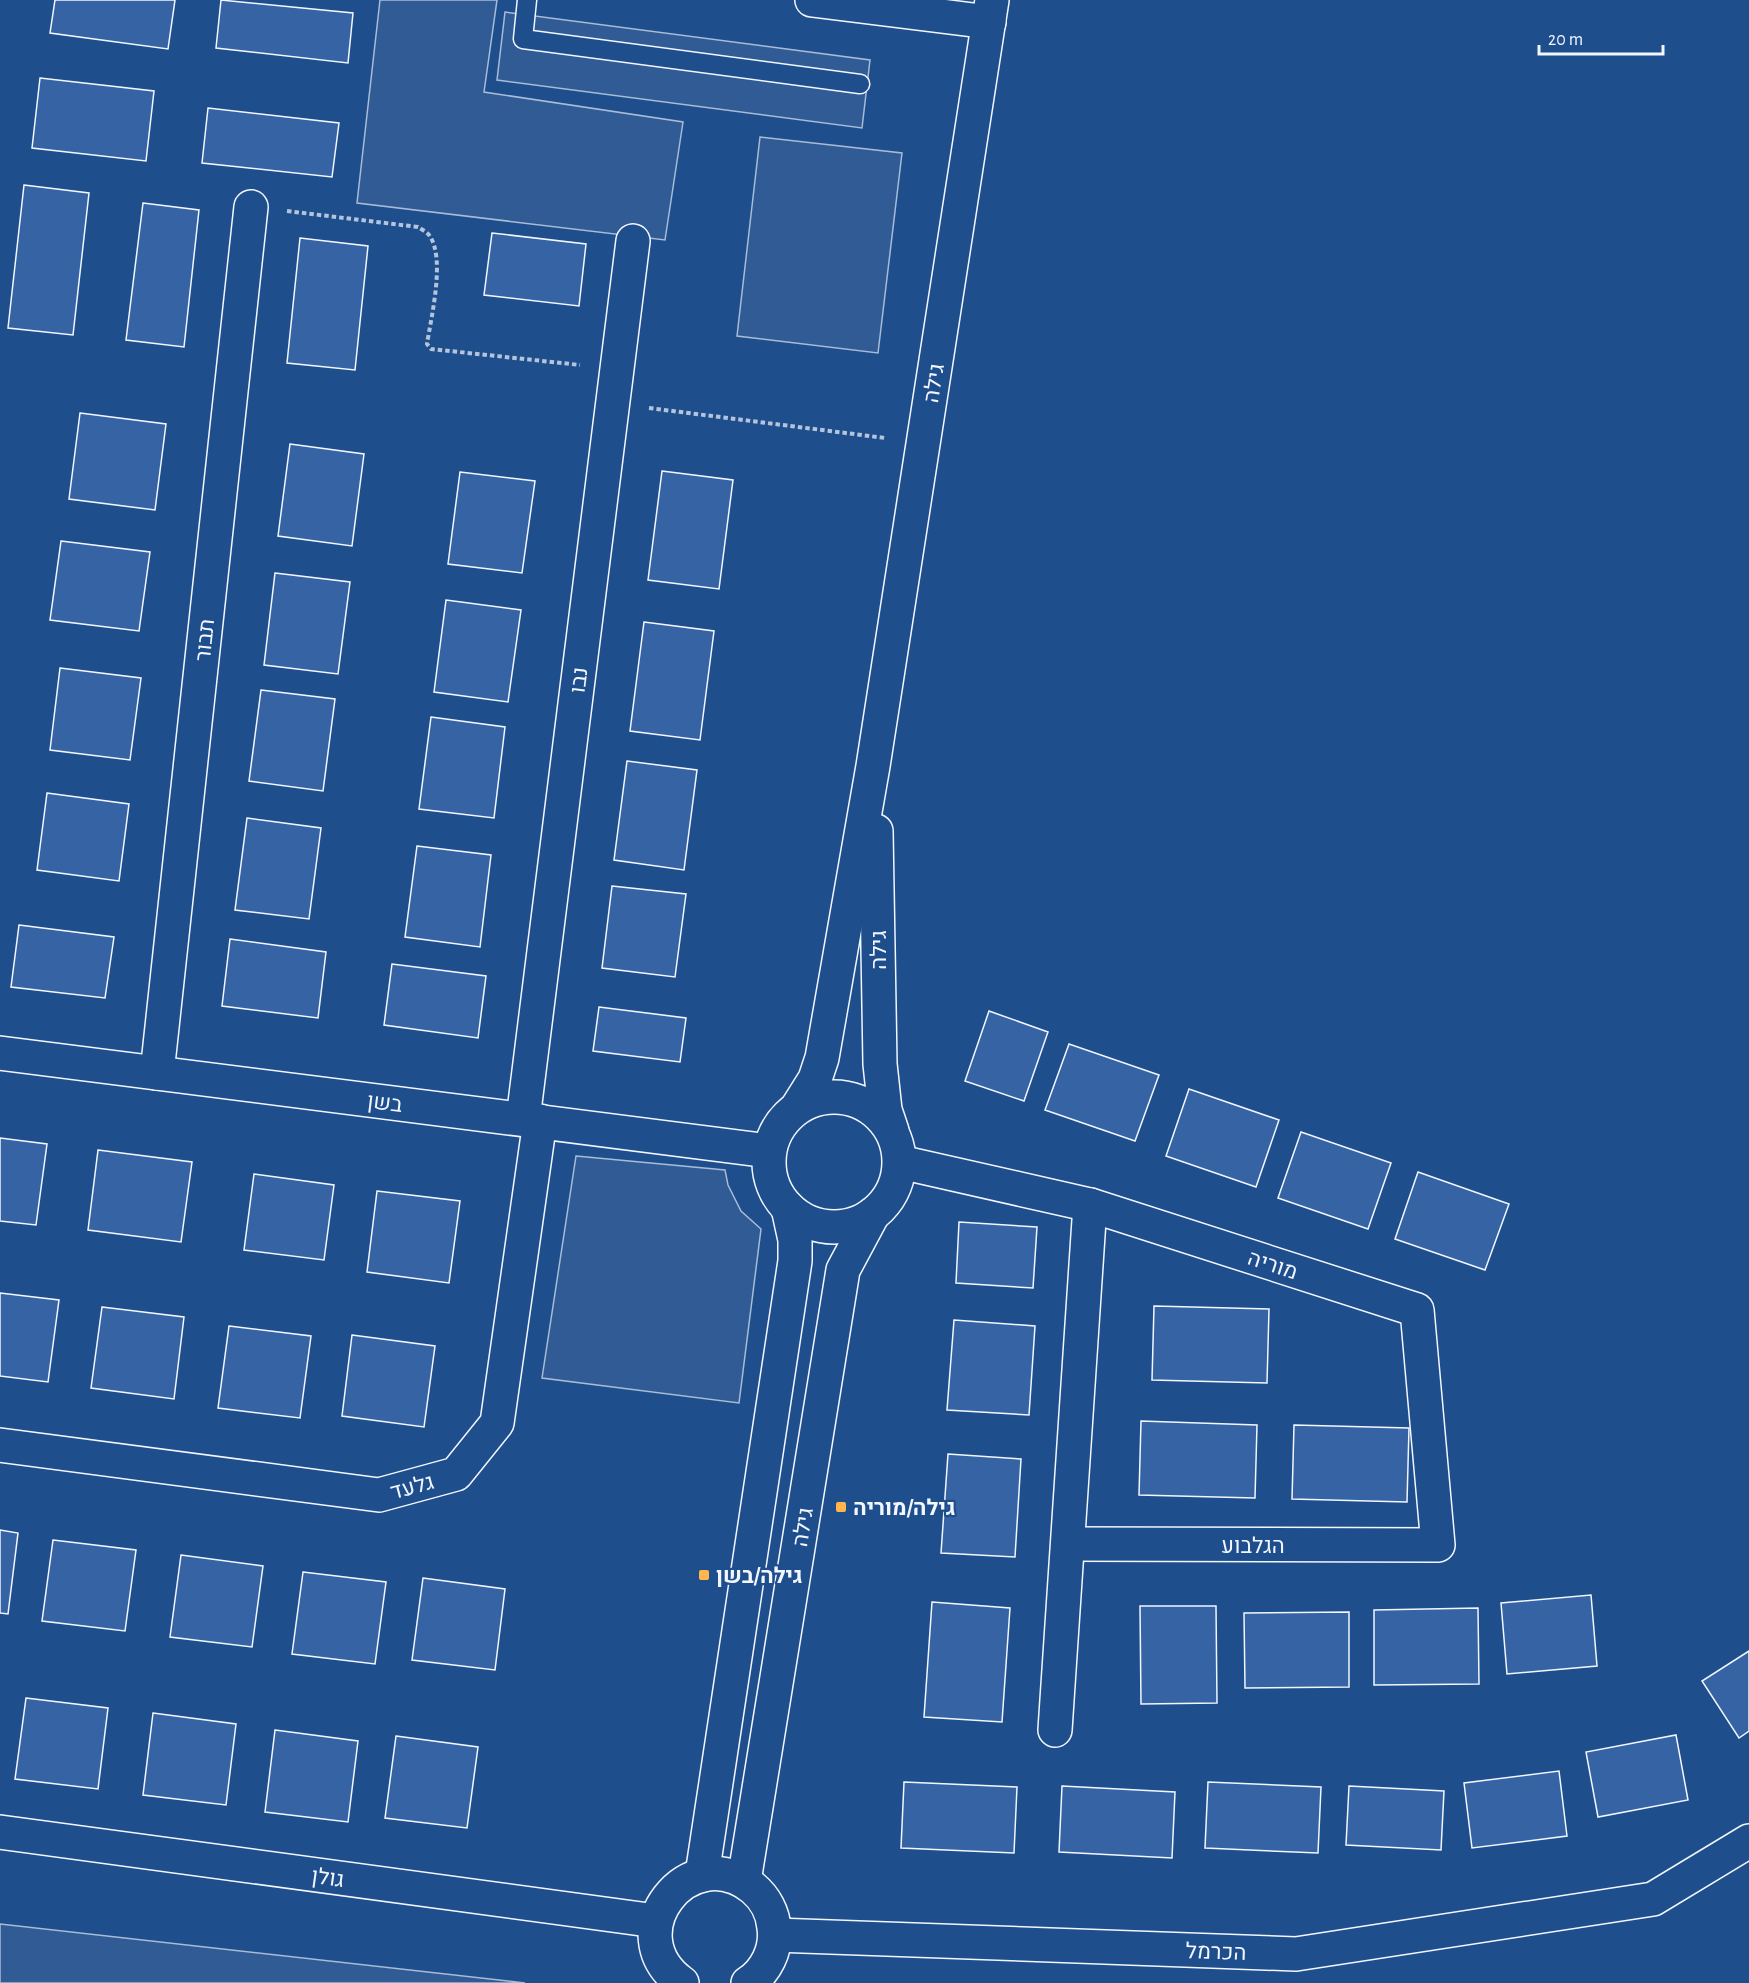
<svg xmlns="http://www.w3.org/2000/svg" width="1749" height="1983" font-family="'Alegreya Sans',Heebo,sans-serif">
  <rect width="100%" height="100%" fill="#1f4e8c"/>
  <g fill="#305b95" stroke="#a8bbd7" stroke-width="1.5">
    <path d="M380 0H497L484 92 683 122 665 240 357 203Z"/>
    <path d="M505 12 870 60 862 128 497 80Z"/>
    <path d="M760 137 902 153 878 353 737 336Z"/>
    <path d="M576 1156 725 1170 728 1185 741 1211 761 1229 739 1403 542 1378Z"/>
    <path d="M0 1924 525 1983H0Z"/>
  </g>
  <g fill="#3563a3" stroke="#f2f6ff" stroke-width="1.5">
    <path d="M55 0H175L168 49 50 33Z"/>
    <path d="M221 0 353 13 348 63 216 48Z"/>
    <path d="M40 78 154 91 146 161 32 148Z"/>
    <path d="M208 108 339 123 332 177 202 163Z"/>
    <path d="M24 185 89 193 73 335 8 328Z"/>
    <path d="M143 203 199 210 184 347 126 340Z"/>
    <path d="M492 233 586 244 579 306 484 295Z"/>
    <path d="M300 238 368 246 355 370 287 363Z"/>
    <path d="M80 413 166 424 155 510 69 499Z"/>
    <path d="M290 444 364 454 352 546 278 536Z"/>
    <path d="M662 471 733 480 719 589 648 580Z"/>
    <path d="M460 472 535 481 522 573 448 564Z"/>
    <path d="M61 541 150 552 139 631 50 620Z"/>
    <path d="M275 573 350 582 338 674 264 665Z"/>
    <path d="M446 600 521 610 508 702 434 692Z"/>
    <path d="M644 622 714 631 700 740 630 731Z"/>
    <path d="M60 668 141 678 130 760 50 750Z"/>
    <path d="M261 690 335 699 323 791 249 781Z"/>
    <path d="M431 717 505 727 494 818 419 809Z"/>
    <path d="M627 761 697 770 684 870 614 860Z"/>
    <path d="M47 793 129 804 119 881 37 870Z"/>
    <path d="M247 818 321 828 309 919 235 910Z"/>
    <path d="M417 846 491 855 480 947 405 937Z"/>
    <path d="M612 886 686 894 675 977 602 968Z"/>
    <path d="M19 925 114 937 105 998 11 987Z"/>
    <path d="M230 939 326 952 318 1018 222 1006Z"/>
    <path d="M392 964 486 976 478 1038 384 1025Z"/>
    <path d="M599 1007 686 1018 680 1062 593 1051Z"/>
    <path d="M989 1011 1048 1032 1024 1101 965 1081Z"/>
    <path d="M1069 1044 1159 1075 1135 1141 1045 1110Z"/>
    <path d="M1189 1089 1279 1120 1256 1187 1166 1156Z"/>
    <path d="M1301 1132 1391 1163 1368 1229 1278 1198Z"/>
    <path d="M0 1138 47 1144 36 1225 0 1221Z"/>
    <path d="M98 1150 192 1162 181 1242 88 1230Z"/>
    <path d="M1418 1172 1509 1204 1485 1270 1395 1239Z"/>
    <path d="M254 1174 334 1185 324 1260 244 1250Z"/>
    <path d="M377 1191 460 1201 449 1283 367 1272Z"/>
    <path d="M959 1222 1037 1227 1033 1288 956 1283Z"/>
    <path d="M0 1293 59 1300 48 1382 0 1376Z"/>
    <path d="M1154 1306 1269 1309 1267 1383 1152 1380Z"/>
    <path d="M102 1307 184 1317 174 1399 91 1388Z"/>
    <path d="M954 1320 1035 1326 1029 1415 947 1410Z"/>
    <path d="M229 1326 311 1336 300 1418 218 1408Z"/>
    <path d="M352 1335 435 1346 424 1427 342 1416Z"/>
    <path d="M1141 1421 1257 1425 1255 1498 1139 1495Z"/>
    <path d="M1294 1425 1409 1428 1407 1502 1292 1499Z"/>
    <path d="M948 1454 1021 1459 1015 1557 941 1553Z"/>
    <path d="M0 1530 18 1533 8 1614 0 1613Z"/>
    <path d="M53 1540 136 1550 125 1631 42 1621Z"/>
    <path d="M181 1555 263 1566 252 1647 170 1637Z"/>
    <path d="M303 1572 386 1582 375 1664 292 1654Z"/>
    <path d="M423 1578 505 1589 495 1670 412 1660Z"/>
    <path d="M1591 1595 1597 1666 1507 1674 1501 1603Z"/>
    <path d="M932 1602 1010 1608 1002 1722 924 1717Z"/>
    <path d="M1140 1606H1216L1217 1703 1141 1704Z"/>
    <path d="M1478 1608 1479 1684 1374 1685V1610Z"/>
    <path d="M1349 1612V1687L1245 1688 1244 1613Z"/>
    <path d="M1749 1651V1731L1739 1738 1702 1681Z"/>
    <path d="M26 1698 108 1708 98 1789 15 1779Z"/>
    <path d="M153 1713 236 1724 226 1805 143 1795Z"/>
    <path d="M275 1730 358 1741 348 1822 265 1812Z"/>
    <path d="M1676 1735 1688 1800 1598 1817 1586 1752Z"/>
    <path d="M396 1736 478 1747 467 1828 385 1818Z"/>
    <path d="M1559 1771 1567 1836 1472 1848 1464 1783Z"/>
    <path d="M904 1782 1017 1787 1014 1853 901 1848Z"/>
    <path d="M1208 1782 1321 1787 1318 1853 1205 1848Z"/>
    <path d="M1062 1786 1175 1792 1172 1858 1059 1852Z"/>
    <path d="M1349 1786 1444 1791 1441 1850 1346 1845Z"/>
  </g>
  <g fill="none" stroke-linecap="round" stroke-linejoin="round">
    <g stroke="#f2f6ff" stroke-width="21">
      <path id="service" d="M527 0 523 39 860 84"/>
    </g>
    <g stroke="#f2f6ff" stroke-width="36">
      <g id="minor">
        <path d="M812 0 989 22"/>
        <path d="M0 1053 769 1151"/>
        <path d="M157 1073 251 207"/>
        <path d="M523 1119 633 241"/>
        <path d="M900 1162 1090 1205 1417 1310 1438 1545 1068 1544"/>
        <path d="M0 1445 379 1495 456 1474 497 1423 540 1121"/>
        <path d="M1055 1730 1090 1205"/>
        <path d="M0 1832 656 1921"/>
        <path d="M775 1935 1296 1954 1653 1899 1749 1841"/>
      </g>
    </g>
    <g stroke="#f2f6ff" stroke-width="36">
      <g id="tertiary">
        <path d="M876 831 880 1064 885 1110 892 1131"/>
        <circle cx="834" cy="1162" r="65"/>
        <path d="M798 1106 815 1079 822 1058 873 766 992 0"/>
        <path d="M702 1875 795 1261V1240L788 1208"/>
        <path d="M744 1881 843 1270 873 1214"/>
        <path d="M682 1983C614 1934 689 1837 753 1888 765 1898 773 1913 774 1928 777 1949 766 1972 748 1983"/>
      </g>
    </g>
    <g stroke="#b3c4dc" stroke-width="4" stroke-dasharray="4.5 3" stroke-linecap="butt">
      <path d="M287 211 418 227C421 229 427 232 429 235 446 257 431 318 427 344L431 349 580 365"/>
      <path d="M649 408 885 438"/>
    </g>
    <use href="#service" stroke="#1f4e8c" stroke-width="18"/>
    <use href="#minor" stroke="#1f4e8c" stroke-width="33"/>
    <use href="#tertiary" stroke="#1f4e8c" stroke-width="33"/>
  </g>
  <g fill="#ffb74d" stroke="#1f4e8c" stroke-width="2">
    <rect x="835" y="1501" width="12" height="12" rx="3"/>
    <rect x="698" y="1569" width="12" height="12" rx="3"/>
  </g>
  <g text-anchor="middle" stroke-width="4.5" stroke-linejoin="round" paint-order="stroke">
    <g font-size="22" fill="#f2f6ff" stroke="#1f4e8c">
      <text transform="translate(933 383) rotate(-81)" y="8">גילה</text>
      <text transform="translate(204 640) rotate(-84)" y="8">תבור</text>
      <text transform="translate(578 680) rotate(-83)" y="8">נבו</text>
      <text transform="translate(878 950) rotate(-90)" y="8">גילה</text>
      <text transform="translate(385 1102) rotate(7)" y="8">בשן</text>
      <text transform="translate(1273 1264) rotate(18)" y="8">מוריה</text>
      <text transform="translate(412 1486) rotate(-15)" y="8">גלעד</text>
      <text transform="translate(802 1527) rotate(-81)" y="8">גילה</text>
      <text x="1253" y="1553">הגלבוע</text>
      <text transform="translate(328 1877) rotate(8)" y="8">גולן</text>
      <text transform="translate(1216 1951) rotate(2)" y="8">הכרמל</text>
    </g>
    <g font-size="22" font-weight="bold" fill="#f2f6ff" stroke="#1f4e8c" text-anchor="start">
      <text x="853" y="1515">גילה/מוריה</text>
      <text x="716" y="1583">גילה/בשן</text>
    </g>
  </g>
  <path d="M1539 45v9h124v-9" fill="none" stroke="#f2f6ff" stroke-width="3"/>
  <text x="1548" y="45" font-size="18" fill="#f2f6ff" stroke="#1f4e8c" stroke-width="4.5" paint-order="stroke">20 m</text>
</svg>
